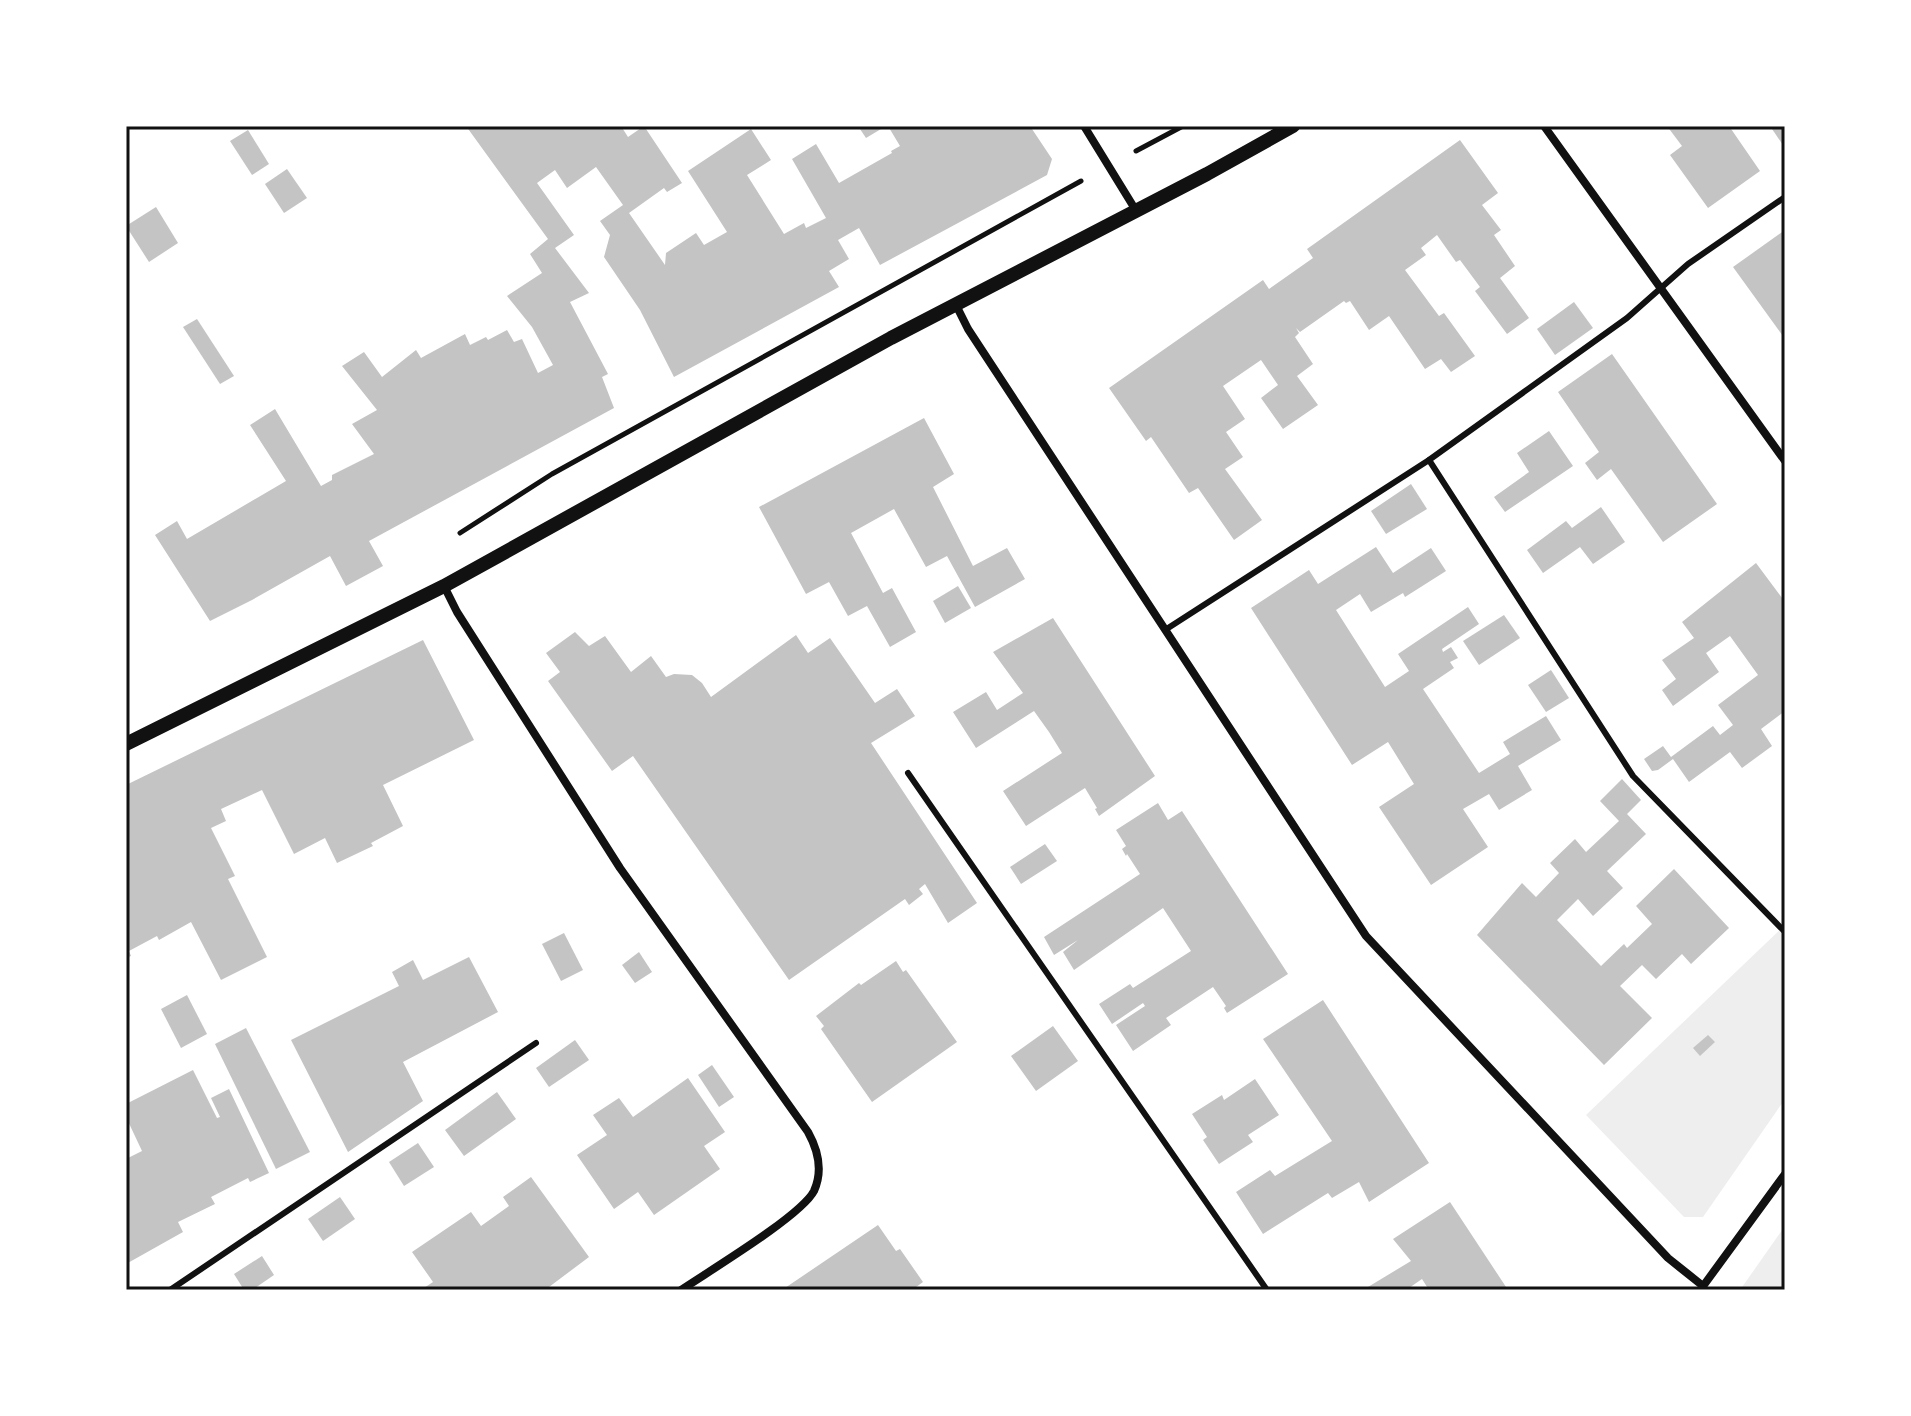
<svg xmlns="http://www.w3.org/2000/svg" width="1911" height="1416" font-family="Manrope,sans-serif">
  <rect width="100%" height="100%" fill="#fff"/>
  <g fill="#eee">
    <path d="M1785 925V1099L1703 1217H1684L1586 1115Z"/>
    <path d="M1785 1226V1290H1740Z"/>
  </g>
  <g fill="#c4c4c4">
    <path d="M466 126H621L628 137 644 126 682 183 667 192 664 188 629 213 665 265 666 253 696 233 704 245 727 232 688 171 751 129 771 160 747 175 784 234 804 223 806 228 826 218 792 159 816 144 839 183 892 153 891 151 900 146 888 126H1030L1052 159 1047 175 880 265 859 228 838 240 849 259 829 271 839 287 674 377 640 310 604 257 610 235 600 221 623 205 596 167 567 188 555 170 537 183 574 235 555 248 589 293 570 302 608 374 602 377 614 408 369 541 383 566 346 586 330 556 252 600 210 621 155 535 177 521 187 539 286 481 250 425 275 409 321 486 332 480V475L374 454 352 424 377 410 342 366 364 352 382 377 416 350 421 358 465 334 470 345 486 337 488 340 507 330 514 342 522 339 538 373 553 365 532 327 507 296 542 273 530 254 548 239Z"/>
    <path d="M858 126H886L866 138Z"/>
    <path d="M1667 126H1729L1760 171 1708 208 1670 155 1682 146Z"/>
    <path d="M1770 126H1785V148Z"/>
    <path d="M248 130 269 164 252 175 230 141Z"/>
    <path d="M1460 140 1498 193 1482 205 1501 230 1494 235 1515 266 1500 278 1529 318 1507 334 1475 291 1480 287 1460 260 1456 262 1437 235 1421 248 1426 255 1405 270 1439 316 1444 313 1475 356 1451 372 1441 359 1425 369 1389 316 1369 330 1350 301 1346 303 1344 301 1300 332 1296 328 1299 333 1295 337 1313 364 1297 376 1318 405 1283 429 1261 398 1278 385 1261 360 1223 386 1245 419 1226 432 1243 457 1225 469 1262 520 1234 540 1198 488 1189 493 1151 437 1146 441 1109 388 1263 280 1269 289 1313 258 1307 249Z"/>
    <path d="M287 169 307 198 284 213 265 184Z"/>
    <path d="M156 207 178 243 149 262 126 226Z"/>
    <path d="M1785 230V339L1733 267Z"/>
    <path d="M1574 302 1593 328 1555 355 1537 329Z"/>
    <path d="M197 319 234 376 220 384 183 327Z"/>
    <path d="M1612 354 1717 504 1663 542 1611 469 1597 480 1585 463 1599 452 1558 392Z"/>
    <path d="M924 418 954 474 933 487 973 566 1007 548 1025 579 975 607 947 556 926 567 894 509 851 533 883 593 892 588 916 632 890 647 867 606 848 616 829 582 806 594 759 507Z"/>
    <path d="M1549 431 1573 466 1505 512 1494 497 1529 472 1517 453Z"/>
    <path d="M1411 484 1427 509 1386 534 1371 511Z"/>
    <path d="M1601 507 1625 542 1593 564 1580 547 1543 573 1527 550 1566 521 1572 528Z"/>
    <path d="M1376 547 1393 573 1431 548 1446 571 1405 597 1403 593 1371 612 1360 594 1336 610 1385 687 1409 671 1398 654 1468 607 1479 624 1442 649 1443 652 1451 647 1458 658 1450 662 1454 668 1423 689 1479 773 1510 754 1503 742 1546 716 1561 740 1518 766 1532 790 1499 810 1489 794 1463 809 1488 847 1431 885 1379 807 1414 784 1388 742 1352 765 1251 608 1309 570 1318 584Z"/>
    <path d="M1756 563 1785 602V711L1761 729 1772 746 1742 768 1730 752 1689 782 1673 759 1658 770 1652 771 1644 759 1663 746 1671 757 1713 726 1720 735 1733 725 1718 705 1758 675 1730 636 1706 653 1719 672 1673 706 1662 690 1676 679 1662 660 1694 638 1682 622Z"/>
    <path d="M958 586 971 608 945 623 933 601Z"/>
    <path d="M1504 615 1520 638 1479 665 1463 641Z"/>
    <path d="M1053 618 1155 776 1099 816 1095 809 1097 808 1085 788 1026 826 1003 791 1062 753 1049 732 1034 711 976 748 953 712 986 692 997 710 1023 693 993 652Z"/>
    <path d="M575 632 589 646 605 636 631 672 651 656 666 677 674 674 692 675 702 683 711 697 796 635 808 653 830 638 875 703 897 689 915 716 871 743 977 903 948 923 925 884 919 889 923 894 909 905 905 899 789 980 633 756 612 771 548 681 560 672 546 653Z"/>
    <path d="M423 640 474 740 383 785 403 826 371 843 373 846 337 863 325 838 294 854 262 790 221 809 226 821 211 828 235 876 228 879 267 957 221 980 191 922 159 940 157 936 129 951 131 956 126 958V785Z"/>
    <path d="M1551 670 1569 698 1546 712 1528 685Z"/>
    <path d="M1622 779 1641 800 1627 814 1646 834 1607 871 1623 888 1593 916 1578 899 1557 920 1601 966 1624 944 1627 948 1652 924 1636 906 1674 869 1729 928 1691 964 1682 954 1656 979 1642 965 1620 986 1652 1018 1604 1065 1477 935 1522 883 1536 897 1559 873 1550 863 1575 839 1586 852 1619 821 1600 801Z"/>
    <path d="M1158 803 1168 820 1182 811 1288 974 1227 1013 1224 1008 1226 1006 1213 987 1166 1018 1171 1025 1133 1051 1116 1025 1145 1006 1143 1003 1112 1024 1099 1004 1130 984 1133 988 1191 951 1163 908 1074 970 1063 952 1078 940 1054 955 1044 937 1140 874 1127 854 1126 856 1122 849 1126 846 1116 830Z"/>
    <path d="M1045 844 1057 861 1021 884 1010 867Z"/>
    <path d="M564 933 583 970 561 981 542 944Z"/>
    <path d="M639 952 652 972 635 983 622 965Z"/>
    <path d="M469 957 498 1012 403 1062 423 1101 348 1152 291 1040 399 986 392 972 413 960 423 980Z"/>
    <path d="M896 961 903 972 906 970 957 1042 872 1102 821 1029 824 1026 816 1016 859 983 861 985Z"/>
    <path d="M187 995 207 1034 181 1048 161 1009Z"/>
    <path d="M1323 1000 1429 1163 1369 1202 1359 1182 1332 1198 1328 1193 1263 1234 1236 1192 1270 1170 1275 1176 1332 1141 1263 1039Z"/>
    <path d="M1053 1026 1078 1061 1036 1091 1011 1056Z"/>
    <path d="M246 1028 310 1152 276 1169 215 1044Z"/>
    <path d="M1708 1035 1715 1042 1700 1056 1693 1048Z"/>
    <path d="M575 1040 589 1060 549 1087 536 1068Z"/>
    <path d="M712 1065 734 1097 719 1107 698 1075Z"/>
    <path d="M193 1070 217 1118 220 1117 211 1098 229 1089 269 1173 250 1182 248 1178 211 1197 215 1204 178 1222 183 1232 126 1264V1159L142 1151 126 1117V1104Z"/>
    <path d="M688 1078 725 1132 704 1146 720 1169 654 1215 638 1192 614 1209 577 1155 607 1135 593 1115 619 1098 633 1117Z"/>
    <path d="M1255 1079 1279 1115 1248 1135 1253 1142 1219 1164 1203 1140 1207 1137 1192 1114 1222 1095 1224 1100Z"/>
    <path d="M497 1092 516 1119 464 1156 445 1130Z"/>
    <path d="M418 1143 434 1167 404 1186 389 1162Z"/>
    <path d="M531 1177 589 1257 545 1290H421L433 1282 412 1252 471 1212 481 1226 509 1206 503 1197Z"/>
    <path d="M340 1197 355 1219 323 1241 308 1219Z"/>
    <path d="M1450 1202 1508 1290H1429L1422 1279 1406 1290H1363L1411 1261 1393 1239Z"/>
    <path d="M878 1225 896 1251 900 1249 923 1282 912 1290H782Z"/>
    <path d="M262 1256 274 1275 252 1290H244L234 1274Z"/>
  </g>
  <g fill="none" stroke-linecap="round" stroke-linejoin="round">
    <g stroke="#111" stroke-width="5">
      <path d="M1136 151 1183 126"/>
      <path d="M460 533 552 474 1081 181"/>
    </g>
    <g stroke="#111" stroke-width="6">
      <path d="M1429 460 1633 776 1785 932"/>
      <path d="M1165 630 1429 460 1627 318 1688 264 1785 197"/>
      <path d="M908 773 1267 1290"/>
      <path d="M170 1290 536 1043"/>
    </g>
    <g stroke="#111" stroke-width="8">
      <path d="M1084 126 1135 209"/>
      <path d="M1544 126 1785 461"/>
      <path d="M955 303 968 329 1366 936 1668 1258 1703 1286"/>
      <path d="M444 586 457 612 620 868 808 1132C818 1150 823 1171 814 1191 801 1216 709 1271 681 1290"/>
      <path d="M1701 1289 1785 1174"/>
    </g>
    <path stroke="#111" stroke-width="14" d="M126 744 444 586 891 338 1207 174 1293 126"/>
  </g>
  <rect width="1911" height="1416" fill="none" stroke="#ffffff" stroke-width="256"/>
  <rect x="128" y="128" width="1655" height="1160" fill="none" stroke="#111" stroke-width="3"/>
</svg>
